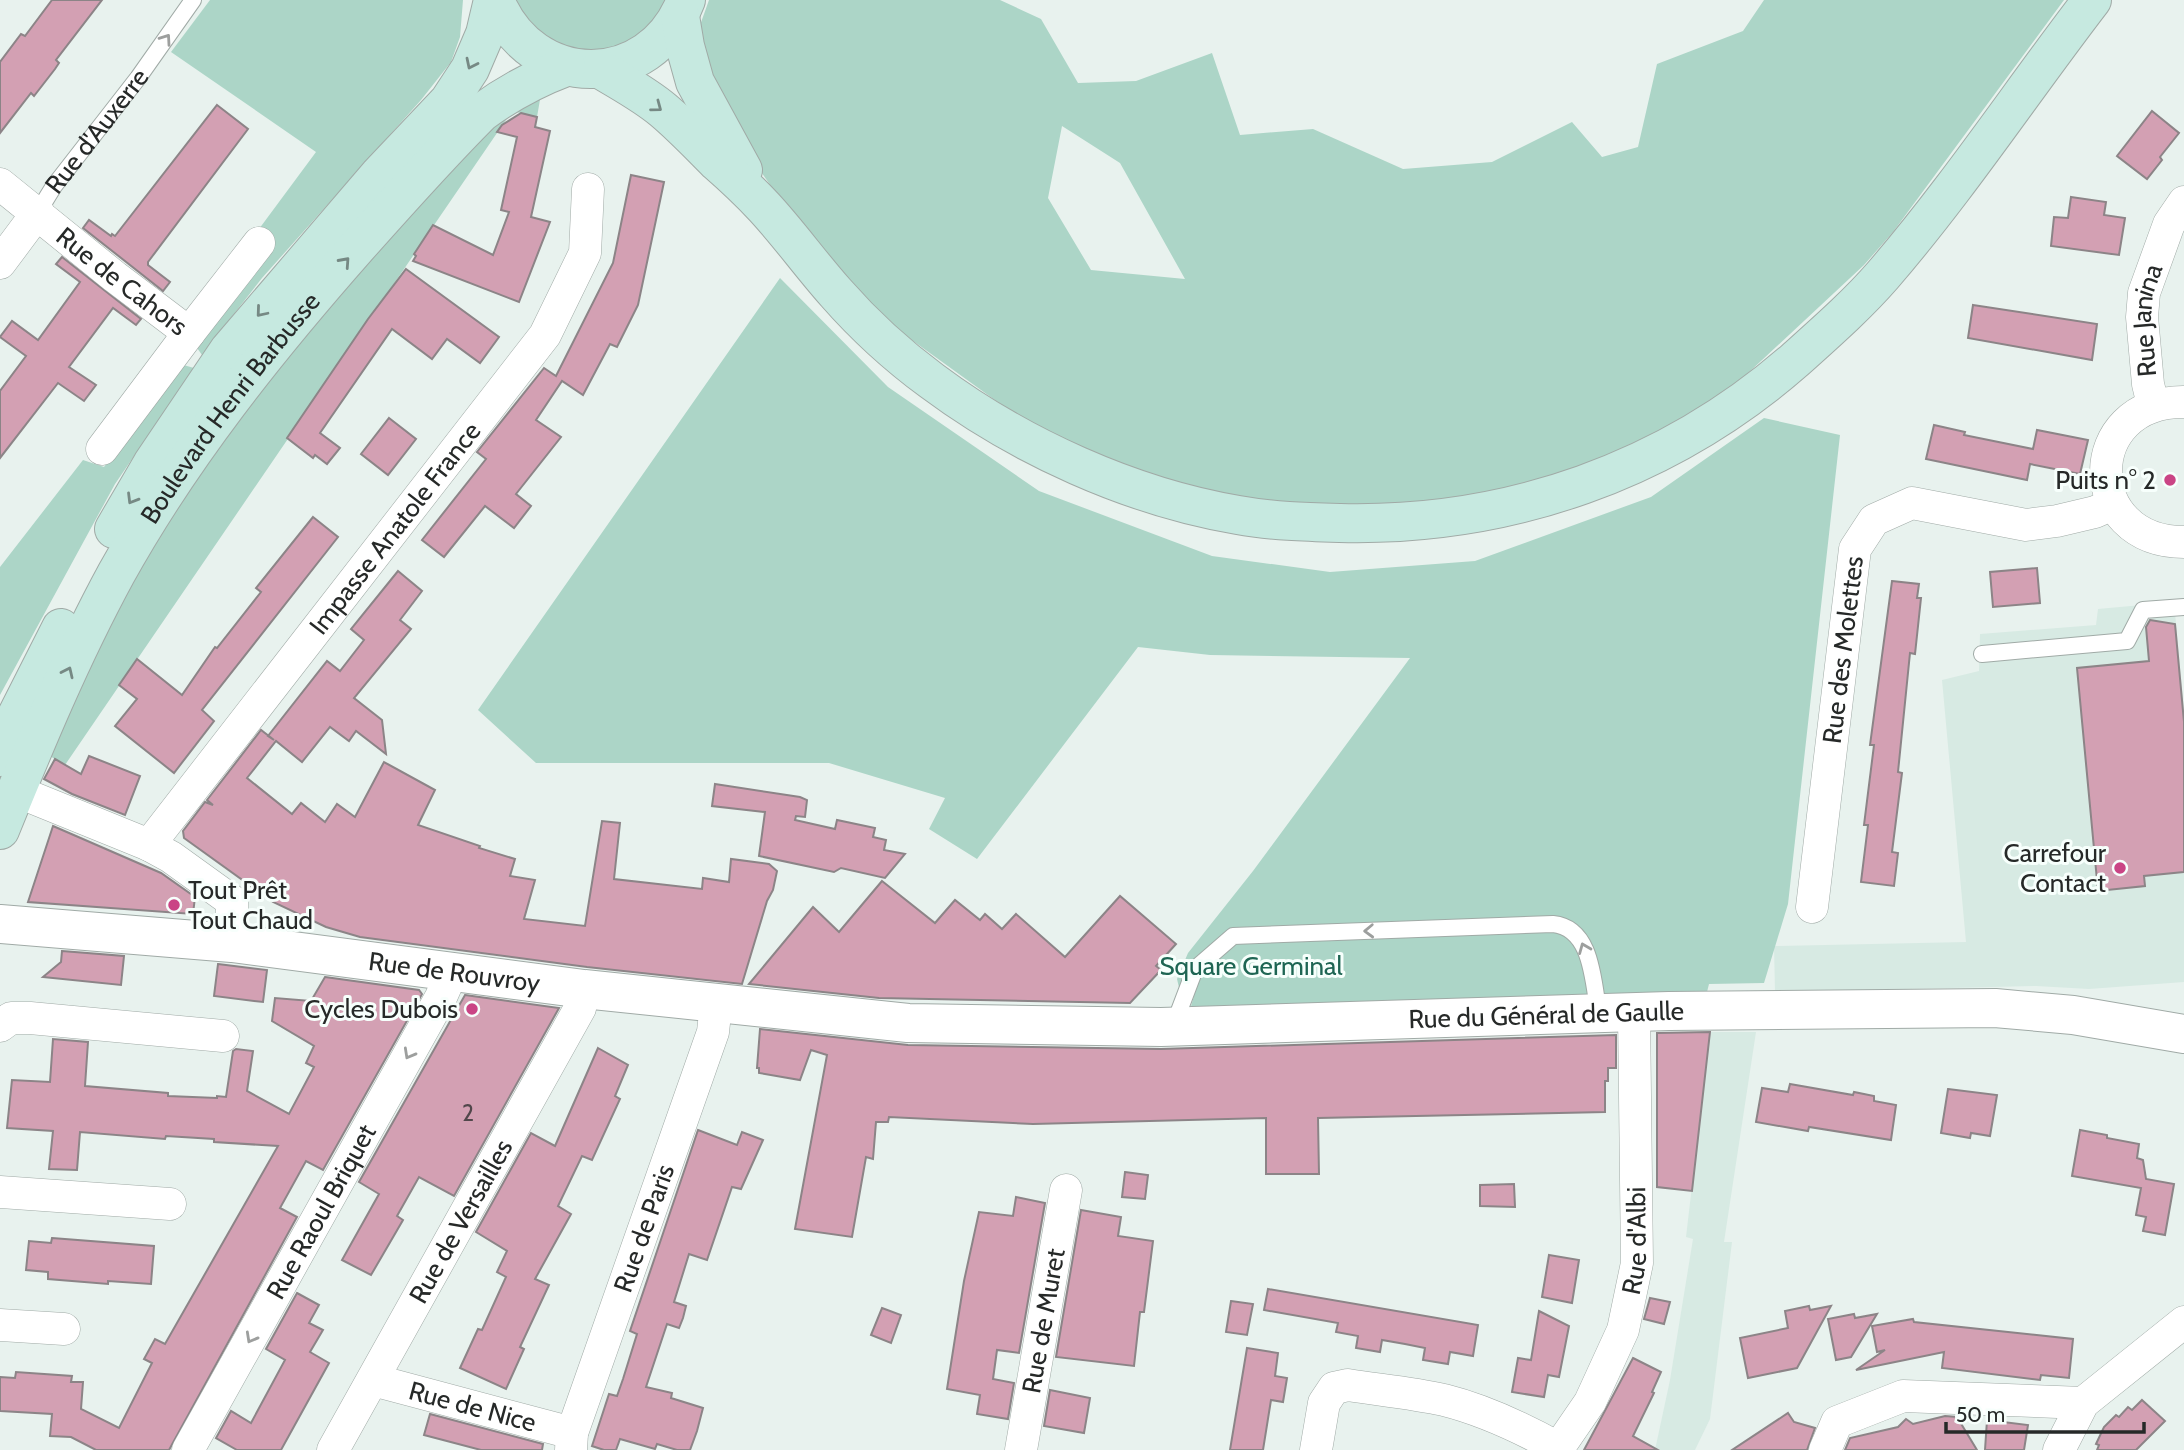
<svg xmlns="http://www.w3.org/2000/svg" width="2184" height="1450" font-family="Cabin,sans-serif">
  <rect width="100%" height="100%" fill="#e8f2ee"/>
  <g fill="#d7eae3">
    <path d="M2174 602 2184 710V982L2089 989 2036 986 1775 992 1774 946 1966 942 1942 680 1979 671 1980 634 2096 625 2098 609Z"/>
    <path d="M1710 1032H1756L1724 1242H1732L1710 1419 1695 1450H1655L1670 1380 1693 1239 1686 1237Z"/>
  </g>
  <g fill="#acd5c7" fill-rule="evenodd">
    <path d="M210 0H463L460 37 451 62 421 100 262 278 202 355 195 345 259 229 316 152 171 52Z"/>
    <path d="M511 0H667L663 10 632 43 588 55 545 42Z"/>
    <path d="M709 0H1000L1041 19 1078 83 1136 81 1212 53 1240 135 1313 129 1403 169 1492 162 1572 122 1602 157 1638 147 1657 64 1743 31 1764 0H2064L1893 232 1864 265 1731 389 1677 427 1574 473 1418 506 1274 505 1181 487 1101 460 1021 419 898 330 854 291 782 202 741 143 707 81 699 28ZM1062 126 1120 163 1185 279 1091 270 1048 198Z"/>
    <path d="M542 88 537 117 512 111 65 765 43 752 84 656 207 451 475 134Z"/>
    <path d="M780 278 888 387 1039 491 1212 556 1330 572 1475 561 1651 497 1764 418 1840 435 1788 904 1764 983 1709 984 1707 992 1189 1013 1194 996H1181L1177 979 1188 953 1253 871 1410 658 1210 655 1138 647 977 859 929 829 945 798 829 763H536L478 710Z"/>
    <path d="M180 364 194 368 115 484 0 695V567L83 460 104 467Z"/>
  </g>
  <g fill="#d3a0b3" stroke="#8c8487" stroke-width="2">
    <path d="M52 0H102L56 60 59 63 55 69 34 96 31 93 0 133V62L21 34 25 36Z"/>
    <path d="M217 105 248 129 148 262V265L170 282 163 291 83 228 89 220 111 236 112 234 115 236Z"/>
    <path d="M2152 111 2179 133 2160 157 2162 160 2147 179 2117 156Z"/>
    <path d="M521 113 537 117 535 127 550 131 531 217 550 222 519 302 413 261 416 256 414 254 433 225 493 255 509 212 501 210 517 137 497 132 502 125Z"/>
    <path d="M631 175 664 182 638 305 617 347 610 344 583 395 562 381 536 420 561 437 516 494 531 506 514 528 485 506 444 557 422 540 486 459 477 452 544 368 556 376 613 263Z"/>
    <path d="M2071 197 2106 202 2104 215 2125 218 2119 255 2051 246 2054 217 2068 218Z"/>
    <path d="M62 257 141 319 136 325 113 308 69 367 96 385 84 401 58 383 0 458V391L26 356 0 337 12 321 38 340 80 282 56 264Z"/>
    <path d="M406 269 499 337 480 363 447 339 432 359 392 329 320 433 340 448 327 464 315 455 313 458 287 438 368 319Z"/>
    <path d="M1973 305 2097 324 2092 360 1968 338Z"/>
    <path d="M389 418 416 439 388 475 361 454Z"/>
    <path d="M1934 425 1965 432 1964 435 2033 449 2037 430 2088 440 2080 474 2030 464 2027 480 1926 459Z"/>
    <path d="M313 517 338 537 202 710 214 721 174 773 115 726 137 699 119 685 137 659 182 695 215 647 217 648 261 592 256 588Z"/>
    <path d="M2037 568 2040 603 1993 607 1990 572Z"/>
    <path d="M398 571 422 591 400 620 411 629 354 698 382 720 386 754 356 731 349 741 330 727 302 762 276 741 247 778 292 814 301 803 325 822 337 804 355 817 384 762 435 790 418 825 480 846 479 848 515 859 510 876 535 880 524 919 585 926 602 821 620 823 614 879 702 889 703 878 729 882 731 859 769 864 777 871 773 890 767 901 742 984 587 967 360 937 326 927 273 902 184 838 183 831 205 802 213 805 207 800 261 730 274 740 268 736 327 661 340 671 364 640 351 629Z"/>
    <path d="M1892 581 1919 584 1917 598H1921L1915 654 1910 653 1898 772 1902 773 1892 852 1898 853 1894 886 1861 882 1868 825H1864L1874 745H1870Z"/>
    <path d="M2150 620 2175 624 2184 722V872L2144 876 2145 886 2098 891 2077 668 2149 661 2146 627Z"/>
    <path d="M89 756 140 776 125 815 72 794 44 779 55 759 81 774Z"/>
    <path d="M715 784 800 797 807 800 805 817 796 816 795 820 835 829 837 820 875 828 873 837 886 840 884 850 905 854 885 878 841 868 834 872 759 856 765 812 712 806Z"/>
    <path d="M53 826 161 873 195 897 193 914 28 902Z"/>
    <path d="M882 881 935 923 955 900 980 920 985 914 1002 929 1016 914 1065 957 1120 896 1176 944 1156 966 1161 970 1130 1003 879 998 749 984 813 907 839 932Z"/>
    <path d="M62 951 124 956 121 985 43 977 61 962Z"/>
    <path d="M218 964 267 970 263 1002 214 996Z"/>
    <path d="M325 977 419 990 422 994 323 1170 306 1161 280 1208 297 1217 169 1450H96L71 1437 50 1436 52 1414 0 1411V1377L15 1378 16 1372 72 1376 71 1382H83L81 1409 119 1428 152 1363 144 1359 155 1339 165 1344 278 1146 214 1142V1139L166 1136 165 1139 80 1132 77 1170 49 1169 53 1131 7 1128 12 1080 50 1082 53 1039 88 1042 85 1086 168 1093V1096L217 1098V1096L226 1097 233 1051 236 1049 253 1051 247 1091 289 1114 314 1067 306 1063 314 1046 272 1021 275 998 311 1001Z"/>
    <path d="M465 995 559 1008 454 1196 419 1177 397 1216 403 1220 371 1275 342 1260 379 1194 359 1182Z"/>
    <path d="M760 1029 908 1045 1161 1049 1616 1035V1068H1608V1081H1605V1112L1318 1118 1319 1174H1266V1118L1033 1124 889 1117 888 1122H876L873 1159 866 1157 852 1237 795 1229 827 1055 811 1050 800 1080 759 1073V1068H757Z"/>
    <path d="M1710 1032 1692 1191 1657 1187V1033Z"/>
    <path d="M598 1048 628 1065 615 1096 620 1099 592 1160 582 1156 558 1206 571 1214 535 1279 549 1285 520 1347 524 1349 506 1389 460 1368 478 1329 482 1330 506 1277 497 1272 507 1251 476 1232 531 1133 555 1146Z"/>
    <path d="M1790 1084 1853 1095 1854 1092 1874 1096V1101L1896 1105 1891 1140 1809 1127 1808 1131 1756 1122 1762 1088 1788 1092Z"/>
    <path d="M1948 1089 1997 1095 1990 1136 1971 1133 1970 1138 1941 1133Z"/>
    <path d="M698 1130 737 1145 742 1132 763 1140 741 1189 732 1187 707 1260 689 1254 674 1302 686 1306 683 1318 679 1328 667 1324 646 1387 672 1393 671 1398 703 1408 697 1431 690 1450H677L657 1444 655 1449 620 1439 616 1450H604L592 1446 609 1394 617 1396 623 1379 637 1334 630 1331Z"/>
    <path d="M2080 1130 2107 1135V1138L2139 1144 2137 1158 2143 1160 2146 1179 2174 1184 2165 1235 2143 1231 2146 1217 2136 1215 2141 1188 2072 1176Z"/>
    <path d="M1125 1172 1148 1175 1145 1199 1122 1197Z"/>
    <path d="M1514 1184 1515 1207 1480 1206V1185Z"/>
    <path d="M1016 1197 1045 1203 1019 1353 997 1350 993 1379 1014 1383 1008 1419 977 1414 980 1395 947 1389 964 1281 979 1212 1013 1216Z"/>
    <path d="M1081 1210 1121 1217 1118 1236 1153 1241 1144 1312H1140L1134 1366 1056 1357Z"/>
    <path d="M52 1238 154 1246 151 1284 108 1281V1284L48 1279V1272L26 1270 29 1241 51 1243Z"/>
    <path d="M1549 1255 1579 1260 1572 1303 1542 1297Z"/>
    <path d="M1268 1289 1478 1325 1473 1356 1450 1352 1448 1364 1423 1360 1425 1348 1405 1344 1382 1340 1380 1352 1356 1348 1358 1336 1336 1332 1338 1323 1264 1310Z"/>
    <path d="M297 1293 319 1305 309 1323 323 1330 310 1352 329 1363 281 1450H237L216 1438 231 1411 251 1423 285 1360 266 1349Z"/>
    <path d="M1650 1298 1670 1302 1664 1324 1644 1319Z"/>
    <path d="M1231 1301 1253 1304 1247 1335 1226 1332Z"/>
    <path d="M1809 1306 1810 1310 1831 1306 1797 1368 1748 1378 1740 1338 1788 1328 1785 1311Z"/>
    <path d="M882 1308 901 1315 891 1343 871 1335Z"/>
    <path d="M1539 1311 1569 1326 1559 1377 1548 1375 1544 1397 1512 1392 1518 1358 1531 1360Z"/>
    <path d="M1854 1314 1855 1318 1877 1314 1851 1357 1836 1360 1828 1319Z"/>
    <path d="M1913 1319 1914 1322 2073 1339 2069 1378 2041 1375 2040 1380 1942 1368 1944 1352 1856 1370 1885 1350 1877 1352 1872 1326Z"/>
    <path d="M1247 1348 1278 1353 1275 1376 1287 1378 1283 1402 1271 1400 1263 1450H1230Z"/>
    <path d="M1633 1358 1661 1372 1652 1392 1654 1393 1633 1436 1658 1450H1584Z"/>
    <path d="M1050 1390 1090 1398 1084 1433 1044 1426Z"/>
    <path d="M2142 1400 2165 1421 2136 1450H2097L2099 1445 2096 1444 2104 1427 2116 1415 2119 1417 2128 1407 2132 1410Z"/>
    <path d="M1788 1413 1794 1422 1815 1428 1807 1450H1732Z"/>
    <path d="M430 1414 543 1444 542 1450H481L424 1435Z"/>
    <path d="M1945 1416 1957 1417 1977 1450H1845L1850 1438 1898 1427 1906 1419 1913 1424Z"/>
    <path d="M1987 1420 2028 1425 2024 1450H1985Z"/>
  </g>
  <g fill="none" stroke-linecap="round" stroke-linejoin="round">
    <g stroke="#a0aaa6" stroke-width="18">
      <g id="service">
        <path id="s1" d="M38 212 54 186 138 78 193 0"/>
        <path d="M1982 654 2127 641 2143 610 2184 607"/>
        <path d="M1173 1027 1195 969 1233 936 1553 924C1593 928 1593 983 1599 1015"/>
      </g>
    </g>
    <g stroke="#a0aaa6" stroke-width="33">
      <g id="minor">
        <path id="s2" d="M0 184 115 277 189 333 259 243"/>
        <path d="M0 263 38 212"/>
        <path d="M2184 402C2080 401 2080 542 2184 542"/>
        <path id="s3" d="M2153 405 2148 384 2142 317 2144 293 2169 224 2184 202"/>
        <path d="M102 449 189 333"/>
        <path d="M16 791 149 845 171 857 232 901V943"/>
        <path id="s4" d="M149 845 545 335 585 253 588 189"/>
        <path id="s5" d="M1812 907 1855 549 1874 520 1912 503 2026 525 2057 521 2095 512 2113 504"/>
        <path d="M0 1026 11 1018H30L223 1036"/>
        <path d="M0 1192 170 1204"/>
        <path d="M0 1325 64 1329"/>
        <path id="s6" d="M373 1380 572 1433"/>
        <path id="s7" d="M188 1450 441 997 452 972"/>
        <path id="s8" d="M333 1450 580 1008 584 989"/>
        <path id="s9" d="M571 1450 572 1433 713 1032 716 1004"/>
        <path id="s10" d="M1021 1450 1066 1190"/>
        <path d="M1316 1450 1324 1403 1334 1388 1348 1385C1380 1390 1413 1393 1444 1400 1484 1410 1522 1428 1558 1448"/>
        <path id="s11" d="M1557 1450 1590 1402 1623 1330 1637 1263 1634 1013"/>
        <path d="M1825 1450 1837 1422 1903 1396 2083 1403"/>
        <path d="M2059 1450 2083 1403 2184 1322"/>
      </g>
    </g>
    <g stroke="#a0aaa6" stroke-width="40">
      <g id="tertiary">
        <path id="s12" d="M0 924 232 943 584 989 908 1023 1161 1027 1669 1011 1995 1008 2073 1015 2184 1034"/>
      </g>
    </g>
    <g stroke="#a0aaa6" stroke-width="40">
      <g id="secondary">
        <path d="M495 0C532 91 650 93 686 0"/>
        <path d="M680 16 685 46 695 82 743 170"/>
        <path d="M600 69C621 82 644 94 663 110 682 126 699 144 717 162 733 176 749 191 764 207 789 234 811 265 836 293 864 325 898 356 932 381 1019 446 1131 497 1238 515 1271 521 1306 522 1340 523 1509 527 1668 471 1795 360 1825 333 1857 305 1883 275 1958 188 2022 91 2092 0"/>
        <path d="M114 529 152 464 229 350 379 175 449 101 470 69 485 34 493 0"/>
        <path d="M0 757 14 721 61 628"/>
        <path id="s13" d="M0 830C35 744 71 657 116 574 182 455 268 348 358 246 398 201 438 156 481 113 508 93 534 79 566 67"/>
      </g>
    </g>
    <use href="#service" stroke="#fff" stroke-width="16"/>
    <use href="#minor" stroke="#fff" stroke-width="32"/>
    <use href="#tertiary" stroke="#fff" stroke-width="38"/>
    <use href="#secondary" stroke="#c6e9e0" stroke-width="38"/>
  </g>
  <defs><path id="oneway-chevron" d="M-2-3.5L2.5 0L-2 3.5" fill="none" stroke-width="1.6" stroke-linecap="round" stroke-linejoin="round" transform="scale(1.75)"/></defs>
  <g stroke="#9d9f9e">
    <use href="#oneway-chevron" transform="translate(166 39) rotate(-55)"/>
    <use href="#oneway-chevron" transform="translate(1369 931) rotate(178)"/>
    <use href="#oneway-chevron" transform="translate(1584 948) rotate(-112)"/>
    <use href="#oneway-chevron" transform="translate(409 1054) rotate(119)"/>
    <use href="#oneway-chevron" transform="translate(251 1338) rotate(119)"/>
  </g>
  <g stroke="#768984">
    <use href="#oneway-chevron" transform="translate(471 64) rotate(116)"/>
    <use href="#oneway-chevron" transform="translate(657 107) rotate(37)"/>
    <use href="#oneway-chevron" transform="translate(345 262) rotate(-48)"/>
    <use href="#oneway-chevron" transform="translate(261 312) rotate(130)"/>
    <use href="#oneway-chevron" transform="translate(132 499) rotate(121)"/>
    <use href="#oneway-chevron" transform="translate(68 672) rotate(-65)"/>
  </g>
  <g fill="#ca4485" stroke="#f7fffc" stroke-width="2.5">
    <circle cx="2170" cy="480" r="7"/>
    <circle cx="2120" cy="868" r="7"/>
    <circle cx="174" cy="905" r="7"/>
    <circle cx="472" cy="1009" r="7"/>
  </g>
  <g text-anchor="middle" stroke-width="6" stroke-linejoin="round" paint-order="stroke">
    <g font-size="23" fill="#51474b">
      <text x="468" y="1121">2</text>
    </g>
    <g font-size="26" fill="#262928" stroke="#f7fffc">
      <text dy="9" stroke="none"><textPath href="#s1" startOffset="100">Rue d'Auxerre</textPath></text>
      <text dy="9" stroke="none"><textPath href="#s2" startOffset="156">Rue de Cahors</textPath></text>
      <text dy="9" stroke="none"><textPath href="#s3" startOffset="86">Rue Janina</textPath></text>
      <text dy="9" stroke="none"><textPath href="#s13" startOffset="483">Boulevard Henri Barbusse</textPath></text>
      <text dy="9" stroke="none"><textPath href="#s4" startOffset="401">Impasse Anatole France</textPath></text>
      <text dy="9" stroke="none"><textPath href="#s5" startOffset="259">Rue des Molettes</textPath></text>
      <text dy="9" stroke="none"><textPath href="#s12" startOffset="457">Rue de Rouvroy</textPath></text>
      <text dy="9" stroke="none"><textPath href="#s12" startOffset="1552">Rue du Général de Gaulle</textPath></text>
      <text dy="9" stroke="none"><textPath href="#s7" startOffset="273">Rue Raoul Briquet</textPath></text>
      <text dy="9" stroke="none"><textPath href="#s8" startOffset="262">Rue de Versailles</textPath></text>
      <text dy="9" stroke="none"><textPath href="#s9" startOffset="234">Rue de Paris</textPath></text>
      <text dy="9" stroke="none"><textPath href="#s11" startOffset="228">Rue d'Albi</textPath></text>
      <text dy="9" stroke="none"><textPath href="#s10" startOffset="131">Rue de Muret</textPath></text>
      <text dy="9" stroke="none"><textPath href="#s6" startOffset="103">Rue de Nice</textPath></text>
    </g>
    <g font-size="26" fill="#262928" stroke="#f7fffc" text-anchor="end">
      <text x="2156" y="489">Puits n° 2</text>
      <text x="2106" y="862">Carrefour<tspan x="2106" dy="30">Contact</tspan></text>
      <text x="188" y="899" text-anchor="start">Tout Prêt<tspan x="188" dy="30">Tout Chaud</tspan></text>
      <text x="458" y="1018">Cycles Dubois</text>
    </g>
    <g font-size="26" fill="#1e6553" stroke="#f7fffc">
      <text x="1251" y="975">Square Germinal</text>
    </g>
  </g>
  <path d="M1946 1422v10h198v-10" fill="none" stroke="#262928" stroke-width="3.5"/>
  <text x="1956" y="1422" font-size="21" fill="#262928" stroke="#f7fffc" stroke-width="5" paint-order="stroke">50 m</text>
</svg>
